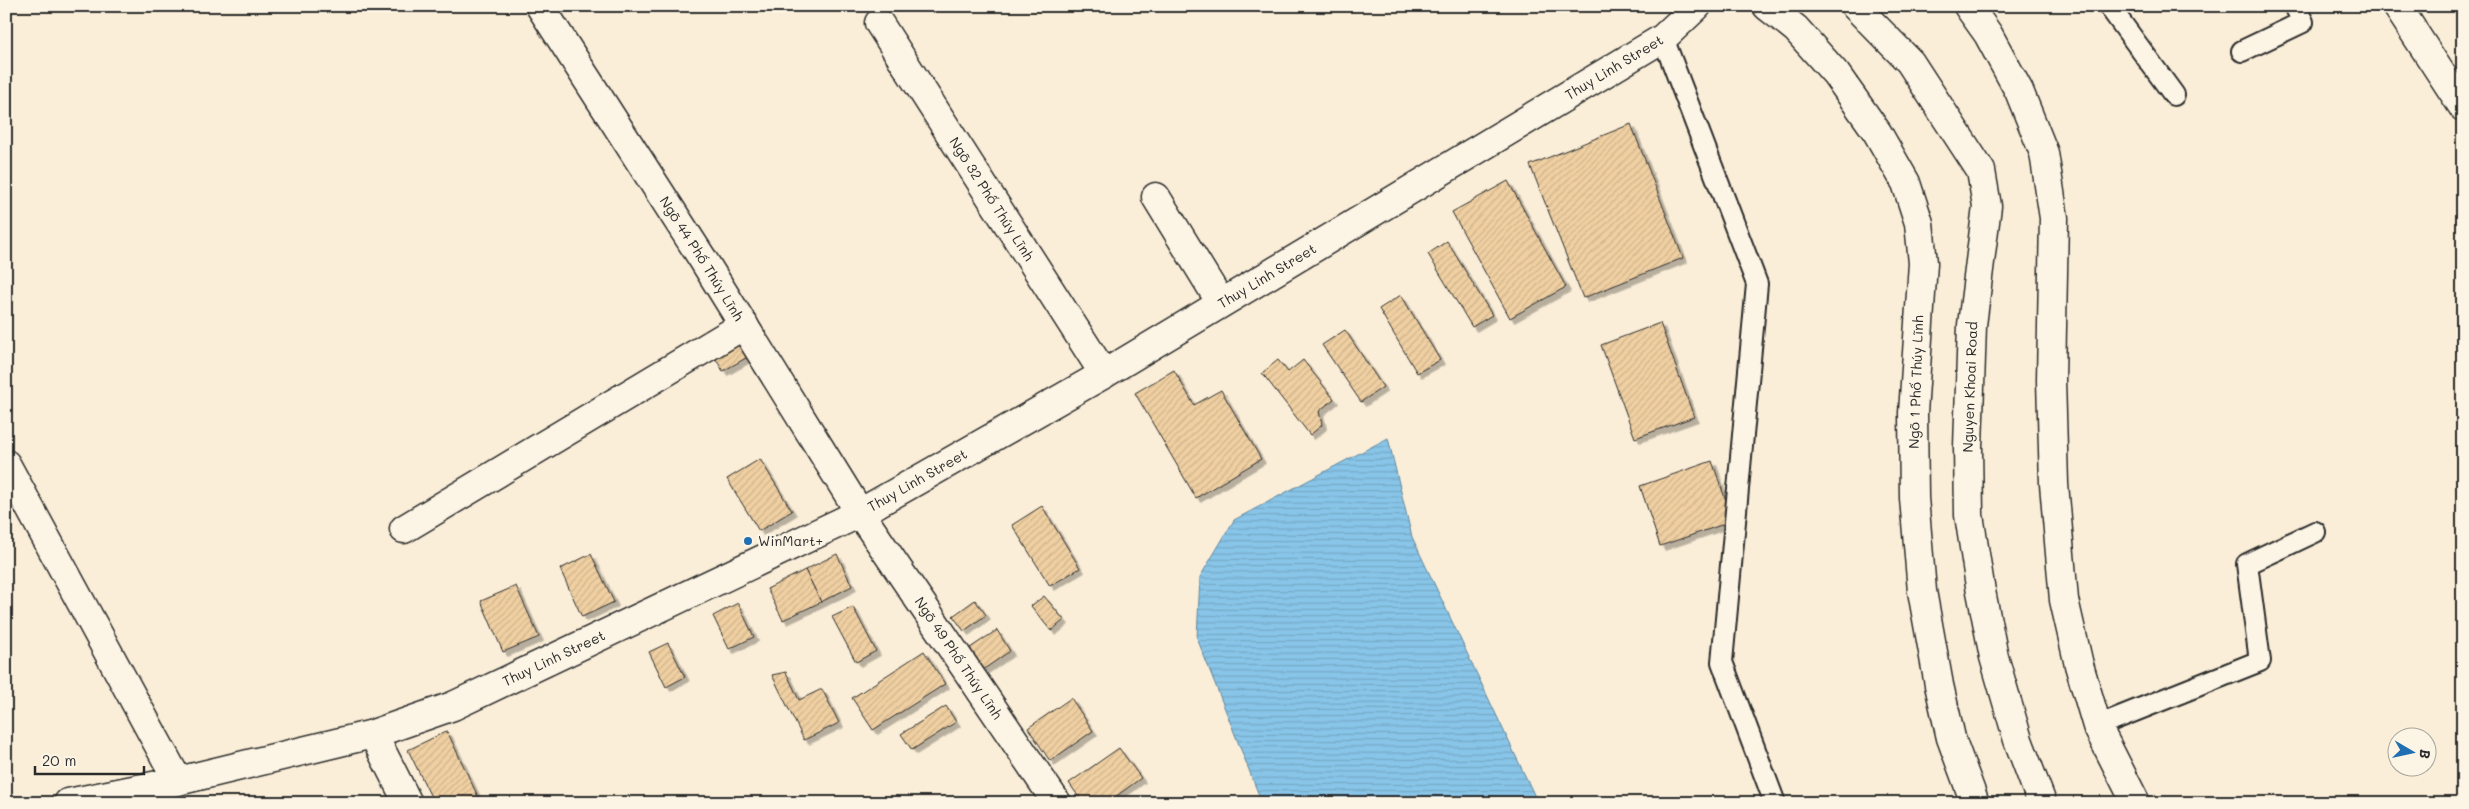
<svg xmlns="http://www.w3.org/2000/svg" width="2469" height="809" font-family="Mali,sans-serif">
  <defs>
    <pattern id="water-rules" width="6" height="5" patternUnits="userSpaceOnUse" patternTransform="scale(1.25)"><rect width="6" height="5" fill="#88c5e8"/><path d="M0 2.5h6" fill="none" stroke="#76a9c7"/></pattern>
    <pattern id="building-hatch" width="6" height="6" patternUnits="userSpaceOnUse" patternTransform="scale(1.25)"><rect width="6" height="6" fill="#f0d0a2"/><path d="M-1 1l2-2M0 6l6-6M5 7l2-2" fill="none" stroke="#ceb38c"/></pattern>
    <filter id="shadow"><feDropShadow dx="4.5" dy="4.5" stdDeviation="0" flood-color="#0004"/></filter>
  </defs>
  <rect width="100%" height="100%" fill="#faeed8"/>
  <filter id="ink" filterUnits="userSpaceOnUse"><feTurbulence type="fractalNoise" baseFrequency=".02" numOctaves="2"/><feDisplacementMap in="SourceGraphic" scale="10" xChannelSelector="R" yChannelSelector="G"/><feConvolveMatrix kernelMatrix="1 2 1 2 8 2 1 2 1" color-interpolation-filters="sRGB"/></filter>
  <g filter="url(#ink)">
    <path fill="url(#water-rules)" stroke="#63879c" d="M1388 438 1412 537 1538 803H1262L1197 638 1200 577 1234 520Z"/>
    <g fill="url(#building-hatch)" stroke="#2b2b2b" filter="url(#shadow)">
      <path d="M1631 124 1683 258 1583 298 1530 165Z"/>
      <path d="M1508 181 1566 287 1510 318 1452 212Z"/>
      <path d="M1447 241 1492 315 1472 327 1428 254Z"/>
      <path d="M1401 295 1440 360 1417 373 1379 309Z"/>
      <path d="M1660 323 1694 417 1635 438 1601 345Z"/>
      <path d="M1345 330 1383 387 1361 402 1322 345Z"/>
      <path d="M743 336 753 354 723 371 713 354Z"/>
      <path d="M1278 360 1288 372 1303 360 1334 399 1319 411 1322 425 1310 435 1262 373Z"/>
      <path d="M1174 370 1194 405 1221 390 1261 459 1196 498 1135 393Z"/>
      <path d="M760 459 792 511 759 531 727 479Z"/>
      <path d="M1712 461 1733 521 1660 546 1640 486Z"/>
      <path d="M1042 506 1080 568 1050 586 1012 525Z"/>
      <path d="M591 554 614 602 582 617 560 569Z"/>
      <path d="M837 554 852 586 821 602 805 570Z"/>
      <path d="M805 570 821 602 783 620 767 589Z"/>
      <path d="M516 586 539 637 503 652 481 601Z"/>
      <path d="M1044 596 1064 620 1051 631 1031 606Z"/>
      <path d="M975 600 986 615 964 631 953 616Z"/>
      <path d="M738 603 754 637 729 649 713 616Z"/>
      <path d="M853 607 876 651 856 662 832 617Z"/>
      <path d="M997 630 1010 651 984 669 970 648Z"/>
      <path d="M668 643 685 677 666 687 649 652Z"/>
      <path d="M924 651 945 684 873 730 852 698Z"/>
      <path d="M786 672 799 700 822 689 839 723 804 740 772 675Z"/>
      <path d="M1071 698 1093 731 1050 761 1028 728Z"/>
      <path d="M946 706 956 722 912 750 901 734Z"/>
      <path d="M447 731 481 803H434L408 750Z"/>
      <path d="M1119 748 1141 778 1107 803H1083L1069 783Z"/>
    </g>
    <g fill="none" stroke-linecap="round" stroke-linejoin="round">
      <g stroke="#2b2b2b" stroke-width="24">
        <g id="lane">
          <path d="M2109 6 2174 95"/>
          <path d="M1663 38 1757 284 1722 662 1775 803"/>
          <path d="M2242 51 2303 22 2295 6"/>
          <path d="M2097 726 2260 661 2247 564 2315 532"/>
        </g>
      </g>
      <g stroke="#2b2b2b" stroke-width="31">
        <g id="street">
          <path id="s1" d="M540 6 702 258 860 513 1057 803"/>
          <path d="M2397 6 2463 107"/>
          <path id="s2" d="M879 23 1104 374"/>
          <path d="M1156 197 1221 303"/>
          <path d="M6 464 178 781"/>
          <path d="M404 529 744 325"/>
          <path d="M373 734 408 803"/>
        </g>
      </g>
      <g stroke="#2b2b2b" stroke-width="31">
        <g id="secondary">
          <path d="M1767 6 1796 29 1836 74 1877 132 1906 183 1919 223 1923 263 1913 413 1914 498 1922 591 1939 685 1951 738 1975 803"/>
          <path d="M1968 6 1988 34 2019 91 2044 153 2054 218 2051 380 2054 484 2064 600 2079 665 2097 726 2136 803"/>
          <path id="s3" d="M68 803 178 781 373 734 453 706 860 513 1104 374 1663 38 1697 6"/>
        </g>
      </g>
      <g stroke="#2b2b2b" stroke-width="31">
        <path id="primary" d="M1855 6 1910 62 1981 171 1987 206 1972 325 1968 447 1969 515 1980 586 1994 657 2018 740 2042 803"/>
      </g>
      <use href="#lane" stroke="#fcf5e5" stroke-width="20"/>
      <use href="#street" stroke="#fcf5e5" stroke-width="28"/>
      <use href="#secondary" stroke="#fcf5e5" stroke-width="28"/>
      <use href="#primary" stroke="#fcf5e5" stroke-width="28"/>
    </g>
  </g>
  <circle fill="#1f6fb2" stroke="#fcf5e5" stroke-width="2" cx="748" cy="541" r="5"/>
  <g text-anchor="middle" stroke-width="5" stroke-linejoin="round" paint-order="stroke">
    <g font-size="14" fill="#2b2b2b" stroke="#fcf5e5">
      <text dy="5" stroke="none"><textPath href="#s3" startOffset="1724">Thuy Linh Street</textPath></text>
      <text dy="5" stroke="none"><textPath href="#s2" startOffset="209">Ngõ 32 Phố Thúy Lĩnh</textPath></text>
      <text dy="5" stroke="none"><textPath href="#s1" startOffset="300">Ngõ 44 Phố Thúy Lĩnh</textPath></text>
      <text dy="5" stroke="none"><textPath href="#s3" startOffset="1319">Thuy Linh Street</textPath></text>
      <text transform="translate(1916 382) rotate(-88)" y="5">Ngõ 1 Phố Thúy Lĩnh</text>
      <text transform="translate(1970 387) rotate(-88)" y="5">Nguyen Khoai Road</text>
      <text dy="5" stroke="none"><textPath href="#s3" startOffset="914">Thuy Linh Street</textPath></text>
      <text dy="5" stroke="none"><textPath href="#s1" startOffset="775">Ngõ 49 Phố Thúy Lĩnh</textPath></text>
      <text dy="5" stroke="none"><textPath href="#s3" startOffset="509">Thuy Linh Street</textPath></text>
    </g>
    <g font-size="14" fill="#2b2b2b" stroke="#fcf5e5" text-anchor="start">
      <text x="758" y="546">WinMart+</text>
    </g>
  </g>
  <rect width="2469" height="809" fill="none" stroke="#fcf5e5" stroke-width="25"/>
  <rect x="12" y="12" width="2444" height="784" fill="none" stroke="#2b2b2b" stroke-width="2" filter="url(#ink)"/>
  <g transform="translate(2412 752) rotate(99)"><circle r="24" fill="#fcf5e5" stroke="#a8a49b"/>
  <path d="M0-4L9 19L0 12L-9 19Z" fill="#1f6fb2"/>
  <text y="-8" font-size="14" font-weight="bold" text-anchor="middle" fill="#2b2b2b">B</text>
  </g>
  <path d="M35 766v8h109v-8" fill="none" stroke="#2b2b2b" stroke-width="2.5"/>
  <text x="42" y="766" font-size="15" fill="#2b2b2b" stroke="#fcf5e5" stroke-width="4" paint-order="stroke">20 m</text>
</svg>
